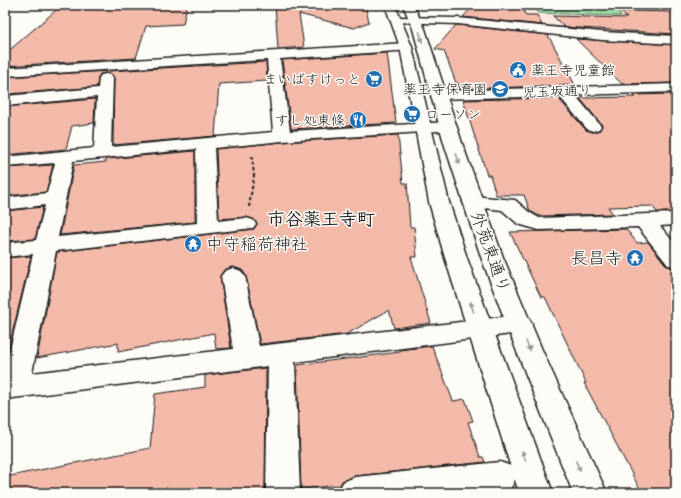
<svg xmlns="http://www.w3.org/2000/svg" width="681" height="498" font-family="'Indie Flower','Klee One',sans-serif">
  <rect width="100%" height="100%" fill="#fdfcf7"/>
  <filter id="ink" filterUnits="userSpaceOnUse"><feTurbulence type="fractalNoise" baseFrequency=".025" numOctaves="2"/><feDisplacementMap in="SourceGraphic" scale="8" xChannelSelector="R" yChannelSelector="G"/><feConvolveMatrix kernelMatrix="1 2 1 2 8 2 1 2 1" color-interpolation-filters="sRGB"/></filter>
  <g filter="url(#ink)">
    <path fill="#fae8e0" d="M524 5 676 6V36L603 32 533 25Z"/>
    <path fill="#9ddda7" stroke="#5c7c62" d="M534 5 669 6 667 10 617 9 621 16 538 13Z"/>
    <g fill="#f3baaa" stroke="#1c1c1c">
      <path d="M62 5H187L183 24 146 26 136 58 5 66V54Z"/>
      <path d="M275 5H365L369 22 354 28 299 14 304 47 278 49Z"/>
      <path d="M474 5H520L526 15H537L542 25 463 17Z"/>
      <path d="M620 11 676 12V34L564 27 553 16 627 18Z"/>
      <path d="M456 25 548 35 575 85 460 89 458 83H456L444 51 435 49Z"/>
      <path d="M576 39 676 45V83L622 84Z"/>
      <path d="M387 53 396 123 291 129 282 60Z"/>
      <path d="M266 62 267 81 219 84 215 136 113 145 114 78 111 74 106 73 100 74 98 78 97 87 8 94 10 89 5 90V77Z"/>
      <path d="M676 94V212H657L652 206 608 207 613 214 539 216 530 211 524 195H496L490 175H487L463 100 558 98 586 130 593 132 600 130 602 125 578 96H581L582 98 636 97 633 95Z"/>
      <path d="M95 99 94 123 72 126 66 149 5 155V107Z"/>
      <path d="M398 135 403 183H407L410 227H414L417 257H411L431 323 394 328 389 310 347 334 260 344 246 276 242 270 232 267 224 270 220 276 231 348 216 349 214 333 118 352V343L37 358 57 252 254 229 257 223 253 219 246 217 219 219 216 149 282 142Z"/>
      <path d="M195 151V222L60 235 74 165 106 162V159Z"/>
      <path d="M53 165 46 192 5 196V168Z"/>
      <path d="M43 207 35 239 5 241V211Z"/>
      <path d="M626 229 637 243 648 242 667 266 676 268V493H642L584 383H586L545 297H541L510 232Z"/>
      <path d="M31 256 5 363V258Z"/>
      <path d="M432 346 453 401 465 399 473 421 468 422 480 457H483L485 462 355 476 342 481 340 485 301 489 297 365 400 352V350Z"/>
      <path d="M266 368 265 493H5V477L150 448 155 394 205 387V375Z"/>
    </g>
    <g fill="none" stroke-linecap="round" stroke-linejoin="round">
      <g stroke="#1c1c1c" stroke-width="3">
        <g id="minor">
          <path d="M396 17 458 18 602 32 676 36V44L602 40 458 24 392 22 390 20 392 18Z"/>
          <path d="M406 43 411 44 412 47 411 50 280 59 290 131 448 122 454 124 456 127 454 130 282 141 214 148 218 221 246 218 253 220 256 224 253 228 56 251 32 373 233 349 221 276 225 271 233 268 241 271 245 276 259 346 519 315 528 317 532 324 528 331 519 333 295 362 300 493H266L268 366 5 399V370L33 254 5 257V243L36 240 45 205 5 210V198L47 193 55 163 5 167V157L94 148 97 97 5 106V96L98 88 99 78 101 75 106 74 111 75 113 78 111 147 273 132 267 60 5 76V68ZM196 149 197 223 58 237 73 161Z"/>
          <path d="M676 84V92L575 95 601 126 599 129 593 131 587 129 559 96 438 99 433 98 431 95 433 92 438 91Z"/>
          <path d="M473 196 515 200 529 212 539 218 676 213V225L660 226 676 245V267L668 265 638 227 539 230 518 224 502 210 466 206 463 202 466 198Z"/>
          <path d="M500 462 511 466 516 477 511 488 500 492 338 493 343 482 355 477Z"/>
        </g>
      </g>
      <g stroke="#1c1c1c" stroke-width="3">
        <g id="major">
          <path d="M385 5H395L412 47 449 202 467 258 553 493H519L445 258 429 202 400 47Z"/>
          <path d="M403 5H413L425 29 462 143 503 257 543 352 607 493H573L517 352 481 257 444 143 413 29Z"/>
        </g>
      </g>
      <path stroke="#1c1c1c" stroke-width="2" stroke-dasharray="3.5 2.5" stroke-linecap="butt" d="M249 207 254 176 252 155"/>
      <use href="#minor" fill="#fdfcf7" fill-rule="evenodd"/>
      <use href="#major" fill="#fdfcf7" fill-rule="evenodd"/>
    </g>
    <defs><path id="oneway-solid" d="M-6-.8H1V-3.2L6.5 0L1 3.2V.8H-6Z"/></defs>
    <g fill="#989794">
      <use href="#oneway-solid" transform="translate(421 37) rotate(74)"/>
      <use href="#oneway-solid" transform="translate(458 159) rotate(71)"/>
      <use href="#oneway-solid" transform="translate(472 307) rotate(-108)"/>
      <use href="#oneway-solid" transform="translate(528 346) rotate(68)"/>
      <use href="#oneway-solid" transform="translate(524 456) rotate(-109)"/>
      <use href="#oneway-solid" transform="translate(578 466) rotate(67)"/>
    </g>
  </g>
  <defs>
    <g id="civic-disc" transform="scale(0.9)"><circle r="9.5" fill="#1f6fb2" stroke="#fdfcf7"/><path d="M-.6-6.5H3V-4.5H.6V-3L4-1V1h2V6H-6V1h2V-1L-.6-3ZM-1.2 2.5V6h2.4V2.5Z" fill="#fff"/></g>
    <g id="supermarket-disc" transform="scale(0.9)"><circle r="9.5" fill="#1f6fb2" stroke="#fdfcf7"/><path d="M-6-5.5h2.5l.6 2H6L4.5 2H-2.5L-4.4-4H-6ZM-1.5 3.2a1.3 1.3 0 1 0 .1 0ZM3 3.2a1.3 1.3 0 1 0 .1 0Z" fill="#fff"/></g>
    <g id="school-disc" transform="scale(0.9)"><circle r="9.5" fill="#1f6fb2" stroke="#fdfcf7"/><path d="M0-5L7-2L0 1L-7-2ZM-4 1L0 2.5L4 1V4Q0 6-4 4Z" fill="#fff"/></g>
    <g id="restaurant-disc" transform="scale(0.9)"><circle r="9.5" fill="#1f6fb2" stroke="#fdfcf7"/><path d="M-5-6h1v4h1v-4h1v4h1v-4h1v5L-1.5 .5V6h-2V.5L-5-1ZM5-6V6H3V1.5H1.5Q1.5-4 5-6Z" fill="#fff"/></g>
    <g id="temple-disc" transform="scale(0.9)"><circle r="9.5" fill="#1f6fb2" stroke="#fdfcf7"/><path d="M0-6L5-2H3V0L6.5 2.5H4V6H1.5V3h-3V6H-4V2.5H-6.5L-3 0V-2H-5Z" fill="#fff"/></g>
  </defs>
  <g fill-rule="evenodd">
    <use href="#civic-disc" x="518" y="70"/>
    <use href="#supermarket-disc" x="374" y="79"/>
    <use href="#school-disc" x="500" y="89"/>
    <use href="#supermarket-disc" x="412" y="114"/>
    <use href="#restaurant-disc" x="358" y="120"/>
    <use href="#temple-disc" x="193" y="244"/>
    <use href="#temple-disc" x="635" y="258"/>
  </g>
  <g text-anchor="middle" stroke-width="3" stroke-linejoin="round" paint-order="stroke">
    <g font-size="14" fill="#1c1c1c" stroke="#fdfcf7" text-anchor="end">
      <text x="531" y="75" text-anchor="start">薬王寺児童館</text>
      <text x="361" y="84">まいばすけっと</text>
      <text x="487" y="94">薬王寺保育園</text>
      <text x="425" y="119" text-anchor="start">ローソン</text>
      <text x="345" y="125">すし処東條</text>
    </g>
    <g font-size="14" fill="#1c1c1c" stroke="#fdfcf7">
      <text transform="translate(557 91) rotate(-2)" y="5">児玉坂通り</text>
    </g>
    <g font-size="17" fill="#1c1c1c" stroke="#fdfcf7" text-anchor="start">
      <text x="206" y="250">中守稲荷神社</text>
      <text x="622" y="264" text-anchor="end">長昌寺</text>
    </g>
    <g font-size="17" fill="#1c1c1c" stroke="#fdfcf7">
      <text transform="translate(491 252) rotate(70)" y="6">外苑東通り</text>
    </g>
    <g font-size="18" font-weight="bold" fill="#1c1c1c" stroke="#fdfcf7">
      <text x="321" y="225">市谷薬王寺町</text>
    </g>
  </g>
  <rect width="681" height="498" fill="none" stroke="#fdfcf7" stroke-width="20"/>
  <rect x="10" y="10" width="661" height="478" fill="none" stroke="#1c1c1c" stroke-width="1.5" filter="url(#ink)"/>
</svg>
